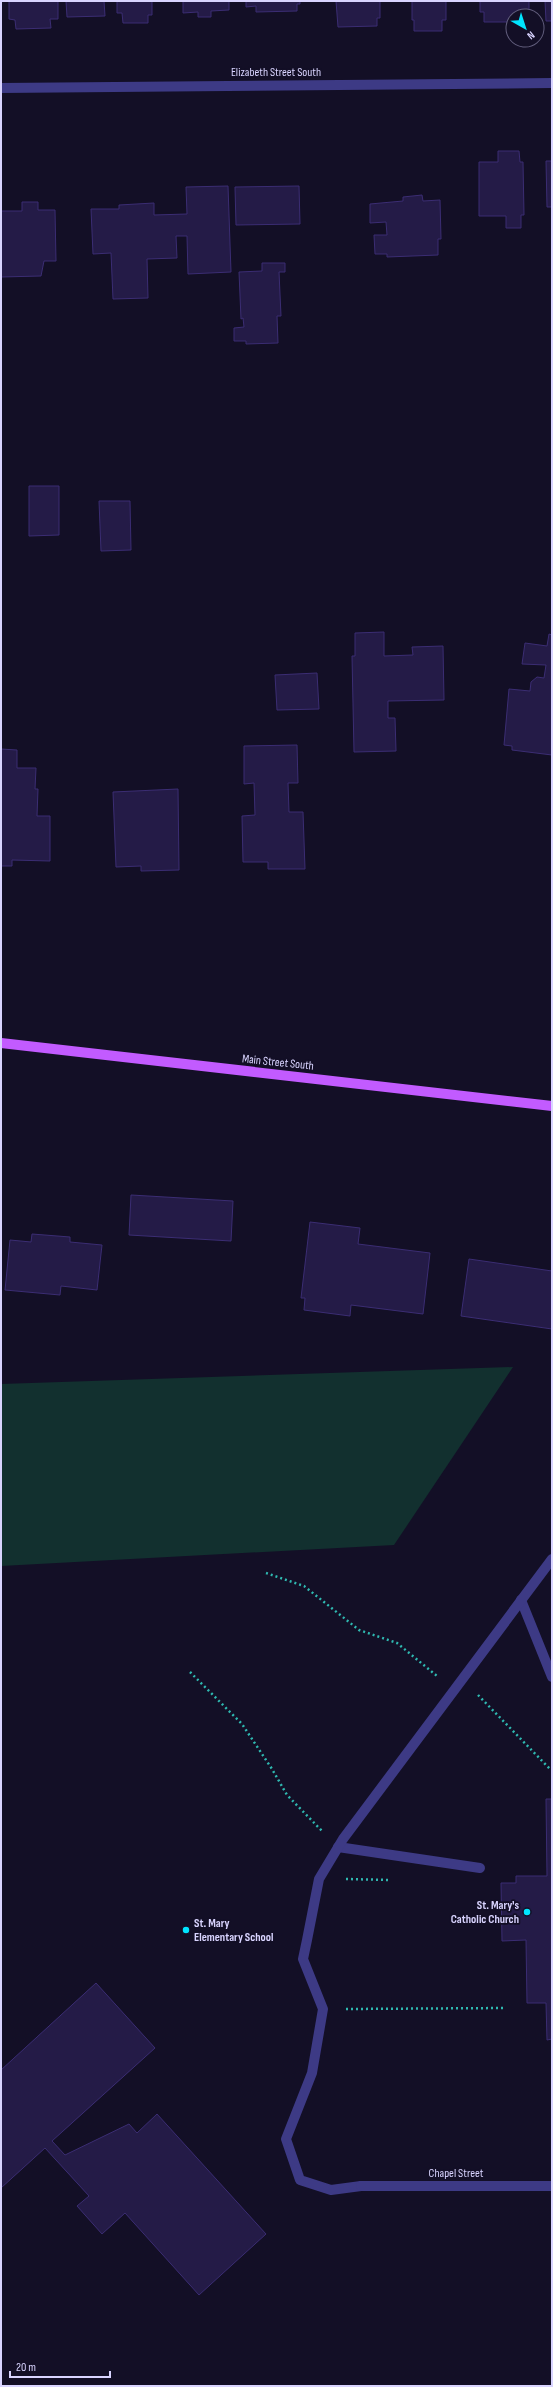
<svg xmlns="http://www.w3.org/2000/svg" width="553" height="2387" font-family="'Sofia Sans Condensed',sans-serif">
  <rect width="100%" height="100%" fill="#130f26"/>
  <path fill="#12302f" d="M513 1367 394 1545 1 1566V1384Z"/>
  <g fill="#241b47" stroke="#3b2d73">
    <path d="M9 1H58V19H50L51 28 16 29 15 20 9 19Z"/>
    <path d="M66 1H104L105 16 67 17Z"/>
    <path d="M117 1H152V15H148V23H123L122 13H117Z"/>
    <path d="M183 1H229V10L211 11V17H198V12L183 13Z"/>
    <path d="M246 1H300V4H297V11L256 12V6L246 7Z"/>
    <path d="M336 1H380V18H377V26L338 27Z"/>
    <path d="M412 1H446V20H442V31H414V20H412Z"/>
    <path d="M480 1H529V11L525 10V16H513V22H484V12H480Z"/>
    <path d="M545 1H552V21H546Z"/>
    <path d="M498 151H519L520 162H523L524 215H521V228H506V216H479V162H498Z"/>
    <path d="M546 161H552V207H547Z"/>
    <path d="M228 186 231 272 188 274 187 236H176L177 258 147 259 148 298 113 299 111 253 93 254 91 209H119V205L154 203V215L187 214 186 187Z"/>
    <path d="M299 186 300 224 236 225 235 187Z"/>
    <path d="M422 195 423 201 440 200 441 239H438V255L387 257V254H375L374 235H387L386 222 370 223V204L403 201V197Z"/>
    <path d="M22 202H38V210H55L56 261H44L41 276 1 277V211H22Z"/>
    <path d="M262 263H285V272H279L281 316H277L278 343 246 344V341H234V328L244 327 243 318 241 319 239 272 262 271Z"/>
    <path d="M29 486H59V535L29 536Z"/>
    <path d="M99 501H130L131 550 101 551Z"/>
    <path d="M384 632V656L413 655 412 647 443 646 444 700 388 701V718H395L396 751 354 752 352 656H355V633Z"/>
    <path d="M549 634 552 635V755L512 750V746L504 745 509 689 530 691 531 682 537 677 544 678 546 665 522 664 525 643 547 646Z"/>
    <path d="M317 673 319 709 277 710 275 675Z"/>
    <path d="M297 745 298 783H288L289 812H303L305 869H268V862H243L242 816 255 815 254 783 244 784V746Z"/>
    <path d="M1 749 17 750V768H36L35 789H38L37 816H50V861L12 860V866H1Z"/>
    <path d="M178 789 179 870 141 871V866L116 867 113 792Z"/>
    <path d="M131 1195 233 1201 231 1241 129 1235Z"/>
    <path d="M310 1222 360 1228 358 1244 430 1253 423 1314 351 1305 350 1316 304 1310 305 1298H301Z"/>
    <path d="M32 1234 70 1237V1242L102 1245 97 1290 61 1286 60 1295 5 1290 10 1240 31 1242Z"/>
    <path d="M469 1259 552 1271V1329L461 1316Z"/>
    <path d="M546 1799H552V2039L547 2040 546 2003H527L526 1940 502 1941 501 1883H516V1876H547Z"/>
    <path d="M96 1983 155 2048 52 2141 65 2155 129 2124 137 2133 157 2114 266 2234 199 2295 125 2213 102 2234 77 2206 89 2196 45 2148 1 2188V2070Z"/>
  </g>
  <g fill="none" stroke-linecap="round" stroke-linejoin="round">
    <g stroke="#2fb8b0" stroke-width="2.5" stroke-dasharray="2 3" stroke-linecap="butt">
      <path d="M266 1573 304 1586 359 1630 397 1643 437 1676"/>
      <path d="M190 1672 242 1724 272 1769 287 1795 322 1831"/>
      <path d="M478 1695 550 1769"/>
      <path d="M346 1879 391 1880"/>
      <path d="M346 2009 506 2008"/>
    </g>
    <g stroke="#3d3a85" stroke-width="10">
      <path d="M521 1600 552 1677"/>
      <path d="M338 1847 480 1868"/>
      <path d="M361 2186 331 2190 300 2180 286 2139 312 2073 323 2009 303 1959 307 1940 319 1879 343 1839 552 1559"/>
    </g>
    <g stroke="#3d3a85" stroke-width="10">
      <path d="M1 88 552 83"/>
      <path d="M361 2186H552"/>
    </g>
    <path stroke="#c25bff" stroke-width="10" d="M1 1043 552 1106"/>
  </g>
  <g fill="#00e5ff" stroke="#130f26" stroke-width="1.5">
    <circle cx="527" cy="1912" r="4"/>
    <circle cx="186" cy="1930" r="4"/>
  </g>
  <g text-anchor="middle" stroke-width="3.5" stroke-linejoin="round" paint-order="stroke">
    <g font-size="12" fill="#d9d4ff" stroke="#130f26">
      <text x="276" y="76">Elizabeth Street South</text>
      <text transform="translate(278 1062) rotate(6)" y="4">Main Street South</text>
      <text x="456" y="2177">Chapel Street</text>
    </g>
    <g font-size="12" font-weight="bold" fill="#d9d4ff" stroke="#130f26" text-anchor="end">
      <text x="519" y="1909">St. Mary's<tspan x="519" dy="14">Catholic Church</tspan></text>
      <text x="194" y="1927" text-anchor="start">St. Mary<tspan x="194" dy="14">Elementary School</tspan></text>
    </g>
  </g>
  <rect width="553" height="2387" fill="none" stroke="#d9d4ff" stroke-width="4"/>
  <g transform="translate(525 28) rotate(141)"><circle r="19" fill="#130f26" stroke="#625e7d"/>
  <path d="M0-3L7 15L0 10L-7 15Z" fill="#00e5ff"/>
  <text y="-6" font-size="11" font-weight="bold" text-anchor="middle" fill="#d9d4ff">N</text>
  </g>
  <path d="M10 2371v6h100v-6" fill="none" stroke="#d9d4ff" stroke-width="2"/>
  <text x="16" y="2371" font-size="12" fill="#d9d4ff" stroke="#130f26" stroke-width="3" paint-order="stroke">20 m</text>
</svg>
